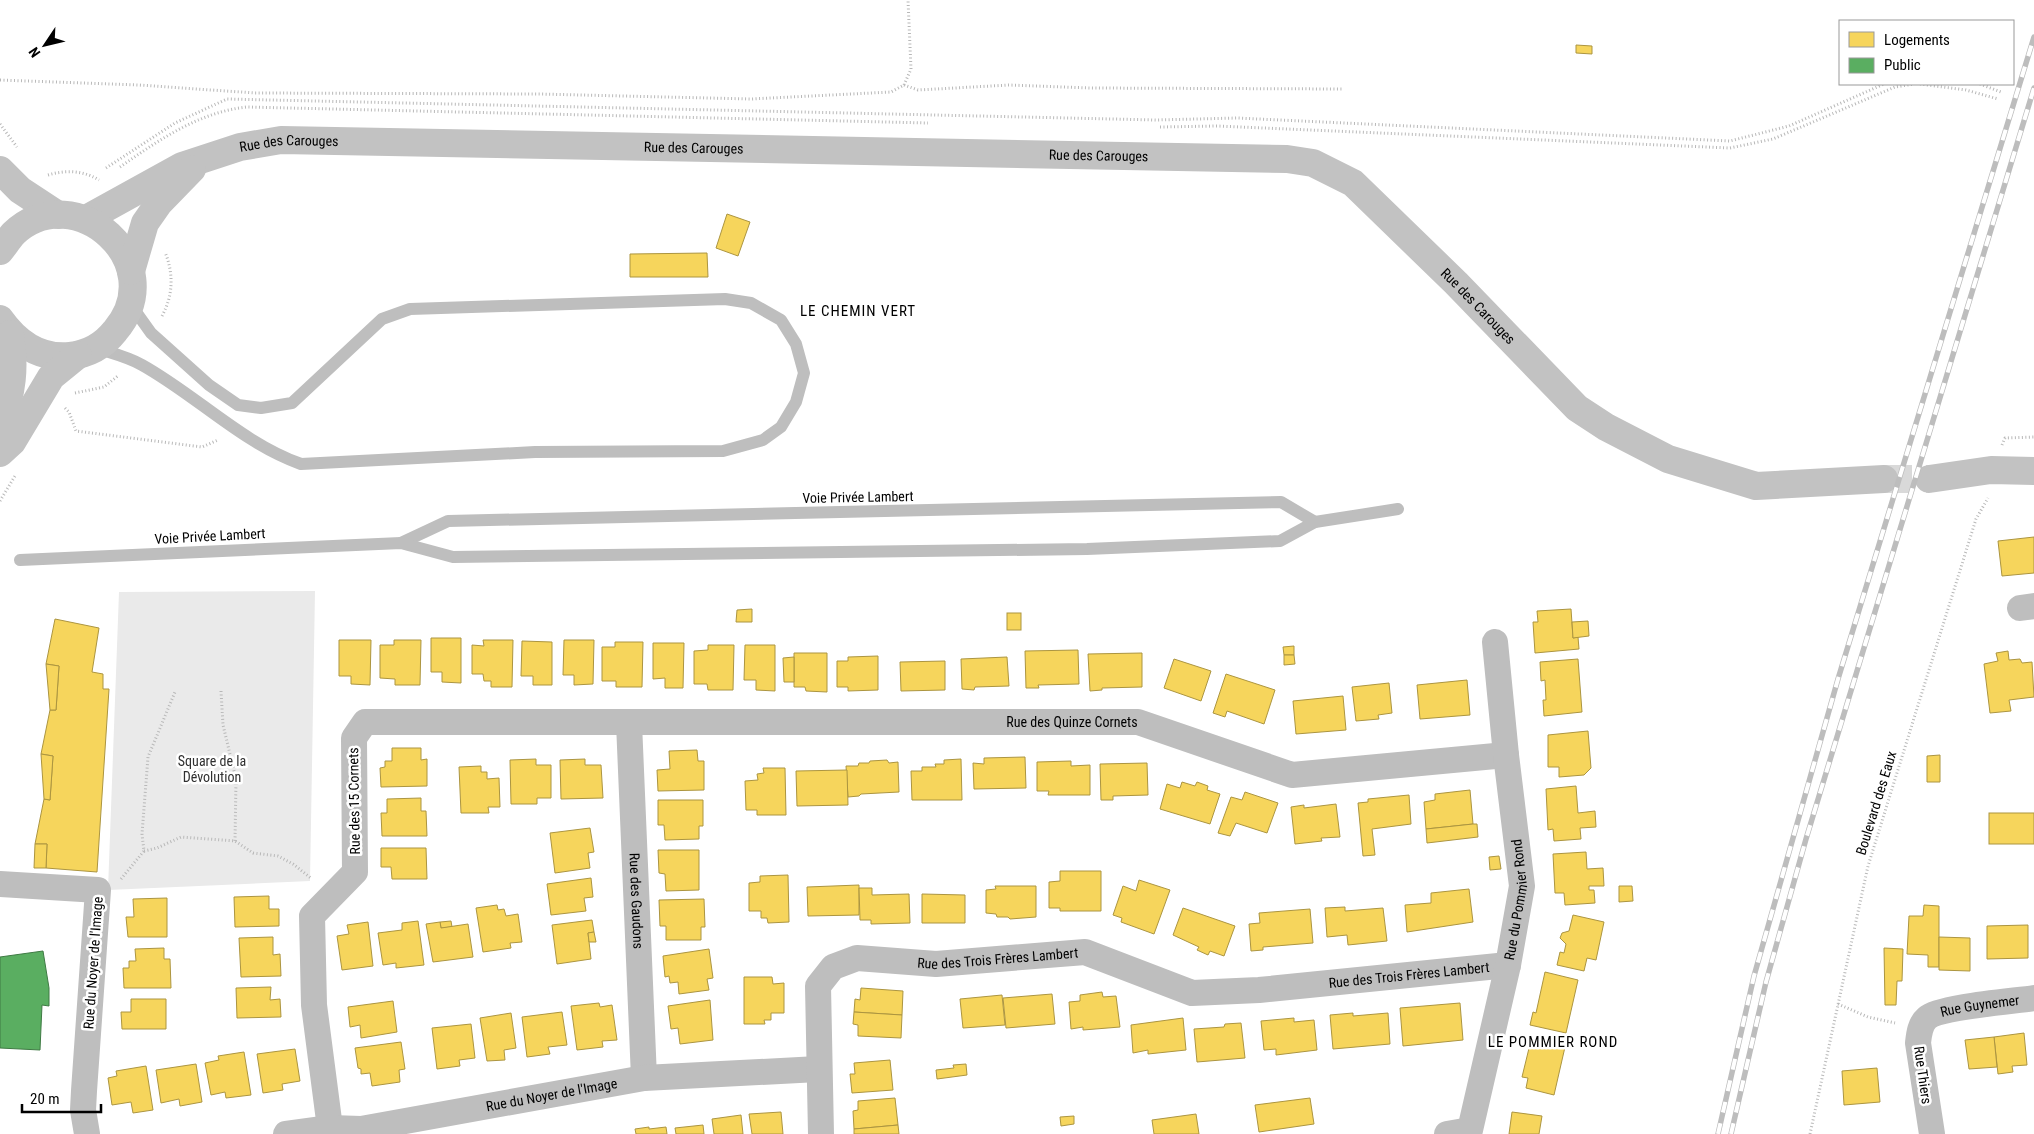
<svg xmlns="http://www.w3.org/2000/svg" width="2034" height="1134" font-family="'Roboto Condensed',sans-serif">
  <rect width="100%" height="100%" fill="#fff"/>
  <path fill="#eaeaea" d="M315 591 310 881 108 890 119 592Z"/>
  <g fill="#f6d55c" stroke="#ac9540">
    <path d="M1576 45 1592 46V54L1576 53Z"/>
    <path d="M727 214 750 222 738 256 716 248Z"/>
    <path d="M707 253 708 277H630V254Z"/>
    <path d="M2034 537V573L2002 576 1998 541Z"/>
    <path d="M752 609V622H736L737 610Z"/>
    <path d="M1571 609 1573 638 1578 637 1579 649 1535 653 1533 622H1538L1537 611Z"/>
    <rect x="1007" y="613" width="14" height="17"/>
    <path d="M55 619 99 628 92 672 103 674V689H109L97 872 46 868 47 844H35L44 799 50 800 53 756 41 754 50 710H56L59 666 46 664Z"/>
    <path d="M1588 621 1589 636 1573 638 1572 622Z"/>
    <path d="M431 638H461V683L442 682V672H431Z"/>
    <path d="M339 640H371L370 685 351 684V676H339Z"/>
    <path d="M394 640H421L420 685H395V679L380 678V645H394Z"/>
    <path d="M483 640H513L512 687H491V681H484L483 674H472V645L484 646Z"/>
    <path d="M564 640H594L593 684 574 685V675H563Z"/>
    <path d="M522 641 552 642V685H533V676H521Z"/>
    <path d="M615 642H643L642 687H616V681H602V647H615Z"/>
    <path d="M653 643H684L683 688H665V678L653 679Z"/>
    <path d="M708 645H734L733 690H708L707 684H694V651L708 650Z"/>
    <path d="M745 645H775V691L756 690V680H744Z"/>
    <path d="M1294 646V655H1284L1283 647Z"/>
    <path d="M1078 650 1079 684 1038 685 1039 688H1026L1025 651Z"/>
    <path d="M2008 651 2009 660 2020 659 2022 663 2032 662 2034 697 2009 700 2011 711 1990 713 1984 664 1998 661 1996 653Z"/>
    <path d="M794 653H827V692L806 691 805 687H794Z"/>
    <path d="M1142 653V687L1102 688V690L1090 691 1088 654Z"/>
    <path d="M1284 655H1294L1295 664 1284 665Z"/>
    <path d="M878 656V690L848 691V687H837V661H848V657Z"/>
    <path d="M794 657V682H784L783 658Z"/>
    <path d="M1007 657 1009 686 975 687 974 690 962 689 961 659Z"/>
    <path d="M1174 659 1211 671 1201 701 1164 688Z"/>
    <path d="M1578 659 1582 712 1544 716 1543 700H1546L1545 680 1541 681 1540 662Z"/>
    <path d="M945 661V690L901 691 900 662Z"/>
    <path d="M46 664 59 666 56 710H50Z"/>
    <path d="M1226 674 1275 690 1264 724 1227 711 1225 717 1213 713Z"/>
    <path d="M1467 680 1470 715 1420 719 1417 685Z"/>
    <path d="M1389 683 1392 713 1378 715 1379 719 1356 721 1352 687Z"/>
    <path d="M1343 696 1346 730 1296 734 1293 701Z"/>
    <path d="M1588 731 1591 768 1584 775 1559 777V767H1548V735Z"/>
    <path d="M392 748H421V760L427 759V786L381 787 380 768 385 767V761H392Z"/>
    <path d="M697 750 698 761H704V790L658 791 657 770 670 769 669 751Z"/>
    <path d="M41 754 53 756 50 800 44 799Z"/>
    <path d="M1940 755V782H1927V756Z"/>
    <path d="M1025 757 1026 788 974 789 973 763 984 764V758Z"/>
    <path d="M536 759V765H551V798H537V804H511L510 760Z"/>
    <path d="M585 759V765H601L603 798 561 799 560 760Z"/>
    <path d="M961 759 962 800H912L911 771H922V767H936L935 764H944V760Z"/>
    <path d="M887 760 889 763 898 762 899 792 861 794 859 796 848 797 846 766H858L859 763H869L870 761Z"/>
    <path d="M1071 761V766L1090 765V795H1048L1049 791H1037V762Z"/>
    <path d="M1147 763 1148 795 1113 796V800H1101L1100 764Z"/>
    <path d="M481 766V772H487V779L499 778 500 807H488L489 813H461L459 767Z"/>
    <path d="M763 768H785L786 815H757V810H746L745 781 758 780 757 774 764 773Z"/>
    <path d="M847 770 848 805 797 806 796 771Z"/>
    <path d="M1182 782 1195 786 1197 782 1208 786 1207 790 1220 794 1210 824 1160 809 1167 784 1180 788Z"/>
    <path d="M1576 786 1578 813 1595 811 1596 827 1580 828 1581 839 1554 841 1553 829 1548 830 1546 789Z"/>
    <path d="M1470 790 1473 824 1426 829 1424 802 1435 800V794Z"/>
    <path d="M1245 792 1278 803 1267 833 1236 823 1230 836 1218 833 1231 797 1242 800Z"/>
    <path d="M1409 795 1411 824 1372 829 1375 855 1363 856 1358 803 1368 802V799Z"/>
    <path d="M421 798V811H426L427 836H382L381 813H387V799Z"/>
    <path d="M658 800H703V826H699V839L665 840 664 825H658Z"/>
    <path d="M1336 804 1340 837 1321 838 1322 841 1295 844 1291 807 1304 805V808Z"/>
    <rect x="1989" y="813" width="45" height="31"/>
    <path d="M1473 824H1477L1478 837 1427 843 1426 829Z"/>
    <path d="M590 828 594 852 588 853 590 868 555 873 550 833Z"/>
    <path d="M35 844H47L46 868H34Z"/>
    <path d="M381 848H426L427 879H392L391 867H381Z"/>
    <path d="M658 850H699V890L666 891 665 874 659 873Z"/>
    <path d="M1586 852 1587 869 1603 868 1604 886H1589V890H1594L1595 903 1565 905 1564 893H1555L1553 854Z"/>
    <path d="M1499 856 1501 869 1490 870 1489 857Z"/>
    <path d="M1060 871H1101V911H1060V908H1049V882L1060 881Z"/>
    <path d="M788 875 789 922 768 923 767 918H761V911H749V883L760 882V876Z"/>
    <path d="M591 878 593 897 584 898 586 911 551 915 547 884Z"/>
    <path d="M1139 880 1170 890 1154 934 1121 922 1122 918 1113 915 1123 886 1136 891Z"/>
    <path d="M859 885V915L808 916 807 887Z"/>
    <path d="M995 886H1036V917L1010 919 1008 917H997L996 914 986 913V890L996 889Z"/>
    <path d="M1619 886H1632L1633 901 1619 902Z"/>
    <path d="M859 888H872V895L909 894 910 923 871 924V920H860Z"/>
    <path d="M1469 889 1473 922 1407 932 1405 905 1431 903V893Z"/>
    <path d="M922 894 965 895V923H922Z"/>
    <path d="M269 896V909H279V926L235 927 234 897Z"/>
    <path d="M167 898V937H128L126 917H134L133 899Z"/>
    <path d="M704 899 705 927H701V940H666V926H660L659 900Z"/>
    <path d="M497 905 498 910 504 909 506 916 518 914 522 942 510 943 511 948 483 952 476 908Z"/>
    <path d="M1924 905 1939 906V967H1928V955L1907 954 1909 916H1923Z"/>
    <path d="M1345 907V911L1383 908 1387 941 1348 945 1347 935 1327 937 1325 908Z"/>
    <path d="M1183 908 1235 926 1224 956 1210 951 1208 955 1197 950 1199 947 1173 935Z"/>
    <path d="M1310 909 1313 943 1263 947V950L1251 951 1249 924 1260 923 1259 913Z"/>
    <path d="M1573 915 1604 922 1596 960 1587 958 1584 971 1557 965 1560 952 1564 953 1566 944 1560 938 1562 933 1569 931Z"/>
    <path d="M592 920 594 932 588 933 591 959 557 964 552 925Z"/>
    <path d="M418 921 424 965 396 968V963L383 965 378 933 402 930V923Z"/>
    <path d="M451 921 452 927 441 928 440 922Z"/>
    <path d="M368 922 373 966 342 970 337 936 349 934 347 925Z"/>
    <path d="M440 922 441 928 468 924 473 957 433 962 426 924Z"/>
    <path d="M2028 925V958L1987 959V926Z"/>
    <path d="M594 932 596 942H589L588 933Z"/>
    <path d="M273 937V955L280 954 281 976 241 977 239 938Z"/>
    <path d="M1939 937 1970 938V971L1939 970Z"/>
    <path d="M164 948V959H170L171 988H124L123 968H129V961H136L135 949Z"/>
    <path d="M1884 948 1903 949 1902 981H1897L1896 1005H1885Z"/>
    <path d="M709 949 713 978 707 979 709 990 679 994 678 982 670 983 669 976 665 977 663 956Z"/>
    <path d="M1545 972 1578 980 1566 1033 1530 1025 1533 1012 1536 1013Z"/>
    <path d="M744 977H772L773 984 784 983V1013H771V1020H764L765 1024H744Z"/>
    <path d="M271 987 270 1000 280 999 281 1017 237 1018 236 988Z"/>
    <path d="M861 988 903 991 902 1015 854 1012 855 999 860 1000Z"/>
    <path d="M1102 992 1103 997 1116 996 1120 1027 1083 1030V1027L1071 1029 1069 1002 1080 1001V995Z"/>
    <path d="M1052 994 1055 1024 1006 1028 1003 998Z"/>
    <path d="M1002 995 1005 1025 963 1028 960 999Z"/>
    <path d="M131 999H166V1029H122L121 1012H131Z"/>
    <path d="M710 1000 713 1040 680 1044 678 1028 671 1029 668 1006Z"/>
    <path d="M393 1001 397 1032 361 1038 360 1025 350 1027 348 1007Z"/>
    <path d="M599 1003 600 1007 612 1005 617 1040 602 1041 603 1047 577 1050 571 1006Z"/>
    <path d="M1460 1003 1463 1040 1403 1046 1400 1008Z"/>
    <path d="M562 1012 567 1045 548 1047 550 1054 527 1057 522 1017Z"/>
    <path d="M854 1012 902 1015 901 1038 858 1036V1025L853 1024Z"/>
    <path d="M511 1013 516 1048 504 1050 505 1060 487 1061 480 1018Z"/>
    <path d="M1353 1013V1016L1388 1013 1390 1044 1333 1049 1330 1015Z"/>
    <path d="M1183 1018 1186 1050 1148 1054V1050L1133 1053 1131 1025Z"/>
    <path d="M1294 1018V1022L1314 1020 1317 1050 1276 1055V1049L1264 1050 1261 1021Z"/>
    <path d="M1241 1023 1245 1058 1197 1062 1194 1029 1224 1027 1225 1024Z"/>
    <path d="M471 1024 475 1058 459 1060 460 1066 437 1069 432 1028Z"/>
    <path d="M2024 1033 2027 1065 2012 1066 2013 1072 1998 1074 1994 1037Z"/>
    <path d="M1994 1037 1997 1067 1969 1069 1965 1040Z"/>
    <path d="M1531 1040 1565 1047 1554 1095 1526 1088 1528 1078 1522 1077Z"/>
    <path d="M401 1042 405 1069 399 1070 400 1082 372 1086 370 1073 361 1074V1069L358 1068 355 1048Z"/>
    <path d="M295 1049 300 1081 282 1084 283 1090 263 1093 257 1054Z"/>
    <path d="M244 1052 251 1095 226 1098 225 1092 211 1095 205 1063 219 1060 218 1056Z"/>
    <path d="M890 1060 893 1090 852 1093 850 1074H855L854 1063Z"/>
    <path d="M196 1064 202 1102 180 1106 179 1099 161 1103 156 1070Z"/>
    <path d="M966 1064 967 1075 937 1079 936 1070 954 1068 953 1065Z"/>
    <path d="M146 1066 153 1110 133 1113 131 1102 112 1105 108 1078 117 1076 116 1071Z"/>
    <path d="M1877 1068 1880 1102 1844 1105 1842 1071Z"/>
    <path d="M895 1098 898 1125 854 1129 853 1111 858 1110V1101Z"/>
    <path d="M1310 1098 1314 1124 1259 1132 1255 1105Z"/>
    <path d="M781 1112 783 1134H752L749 1114Z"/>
    <path d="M1512 1112 1542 1116 1539 1134H1509Z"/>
    <path d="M1196 1114 1199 1134H1154L1152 1120Z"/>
    <path d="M741 1115 743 1134H714L712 1119Z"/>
    <path d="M1074 1116V1124L1061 1126 1060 1117Z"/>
    <path d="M703 1125 704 1134H676L675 1128Z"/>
    <path d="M898 1125 899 1134H854V1129Z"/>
    <path d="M649 1127V1129L666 1127 667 1134H636L635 1129Z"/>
  </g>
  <path fill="#5aae61" stroke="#3f7a44" d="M43 951 49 988V1006L42 1005 40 1050 0 1048V957Z"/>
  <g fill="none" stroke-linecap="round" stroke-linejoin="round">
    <path stroke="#d9d9d9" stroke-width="28" stroke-dasharray="28 14" stroke-linecap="butt" d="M1884 479H1929"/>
    <g stroke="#b8b8b8" stroke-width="3" stroke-dasharray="1 2.5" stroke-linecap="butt">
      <path d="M0 80 139 85 255 93 539 94 751 99 891 92 904 85"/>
      <path d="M1920 84 1966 90 1998 99"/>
      <path d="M1980 84 2001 92"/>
      <path d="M904 85 918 90 1009 85 1091 88 1343 89"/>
      <path d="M904 85 911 69 908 0"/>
      <path d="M0 124 17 147"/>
      <path d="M1160 127 1217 126 1730 148 1773 139 1895 87 1914 84"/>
      <path d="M120 167C159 140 199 112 247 107L928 123"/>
      <path d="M106 168 175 123 227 99 1156 120 1237 118 1730 141 1789 126 1884 84"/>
      <path d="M48 175C65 170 83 170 99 180"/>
      <path d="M162 316C173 296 174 274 165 252"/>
      <path d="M75 393 104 387 119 375"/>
      <path d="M65 408 69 412 76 431 202 447 218 440"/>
      <path d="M2002 445 2005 438 2034 437"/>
      <path d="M0 501 15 476"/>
      <path d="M221 691 223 725 236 779 235 841"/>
      <path d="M144 851 157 848 181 837 235 841 253 853 278 856 293 864 312 879"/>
      <path d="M121 879 144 851 142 834 148 757 175 692"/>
      <path d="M1838 1004 1868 1017 1895 1023"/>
      <path d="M1810 1134 1868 866 1976 519 1988 498"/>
    </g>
    <g stroke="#bebebe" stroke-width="12">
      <path d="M96 348C111 353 128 357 142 365 196 395 242 443 301 464L535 452 723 451 763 440 781 427 796 402 804 373 796 344 781 320 751 303 725 299 410 309 382 319 292 403 261 408 238 405 209 385 151 333 131 305"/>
      <path d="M401 543 448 521 1281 502 1315 522"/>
      <path d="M20 560 401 543 453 557 1087 549 1280 541 1315 522 1398 509"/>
    </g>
    <g stroke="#bebebe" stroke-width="26">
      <path d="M2020 608 2034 606"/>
      <path id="s1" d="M629 723 644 1078"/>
      <path d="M0 884 98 890 84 1091 83 1110 87 1134"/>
      <path id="s2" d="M330 1128 314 1005 312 916 355 872 354 738 365 722H1138L1292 775 1506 755"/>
      <path id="s3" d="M286 1134 330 1128 361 1129 644 1078 818 1069"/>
      <path id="s4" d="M821 1134 818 986 833 967 857 958 936 964 1085 952 1192 993 1259 990 1508 965"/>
      <path id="s5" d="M1447 1134 1470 1130 1508 965 1522 886 1506 755 1495 642"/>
      <path id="s6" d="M1932 1134 1918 1043C1919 1034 1920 1024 1927 1018 1939 1007 2015 1001 2034 998"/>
    </g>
    <g stroke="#c2c2c2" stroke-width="28">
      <path d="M0 170 20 190 58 215"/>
      <path id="s7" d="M86 219 182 166 240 147 281 140 1287 159 1313 163 1353 183 1456 283 1577 408 1606 427 1668 459 1756 486 1884 479"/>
      <path d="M0 251C5 245 9 238 14 233 75 176 173 263 115 331 104 345 88 354 70 356 39 359 17 343 0 319"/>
      <path d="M131 271 145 223 159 203 192 169"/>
      <path d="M0 423C13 393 15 366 10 334"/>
      <path d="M0 453 12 442 51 377 78 355"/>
      <path d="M1929 479 1991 470 2034 471"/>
    </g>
    <g stroke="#bdbdbd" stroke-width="5.5">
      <g id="rail">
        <path d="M1718 1134 1754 976 1838 679 2034 37"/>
        <path d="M1731 1134 1766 982 1806 839 2034 88"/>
      </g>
    </g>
    <use href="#rail" stroke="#fff" stroke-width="4" stroke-dasharray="11" stroke-linecap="butt"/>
  </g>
  <g text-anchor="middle" stroke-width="5" stroke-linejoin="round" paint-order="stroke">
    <g font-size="14" fill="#000" stroke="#fff">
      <text dy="5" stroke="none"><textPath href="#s7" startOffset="220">Rue des Carouges</textPath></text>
      <text dy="5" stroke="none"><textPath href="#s7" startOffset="625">Rue des Carouges</textPath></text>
      <text dy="5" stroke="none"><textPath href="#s7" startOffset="1030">Rue des Carouges</textPath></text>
      <text dy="5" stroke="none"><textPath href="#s7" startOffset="1465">Rue des Carouges</textPath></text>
      <text transform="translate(858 497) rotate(-1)" y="5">Voie Privée Lambert</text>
      <text transform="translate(210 536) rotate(-3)" y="5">Voie Privée Lambert</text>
      <text dy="5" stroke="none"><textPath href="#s2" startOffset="1135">Rue des Quinze Cornets</textPath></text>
      <text transform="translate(354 801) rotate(-91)" y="5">Rue des 15 Cornets</text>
      <text transform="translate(1876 803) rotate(-73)" y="5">Boulevard des Eaux</text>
      <text dy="5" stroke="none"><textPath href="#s5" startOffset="259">Rue du Pommier Rond</textPath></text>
      <text dy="5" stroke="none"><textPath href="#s1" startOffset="178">Rue des Gaudons</textPath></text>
      <text dy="5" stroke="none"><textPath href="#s4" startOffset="339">Rue des Trois Frères Lambert</textPath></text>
      <text transform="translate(93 963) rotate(-86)" y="5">Rue du Noyer de l'Image</text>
      <text dy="5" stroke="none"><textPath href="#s4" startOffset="759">Rue des Trois Frères Lambert</textPath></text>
      <text dy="5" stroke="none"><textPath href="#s6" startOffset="174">Rue Guynemer</textPath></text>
      <text transform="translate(1923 1075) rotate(82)" y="5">Rue Thiers</text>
      <text dy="5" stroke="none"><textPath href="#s3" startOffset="269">Rue du Noyer de l'Image</textPath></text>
    </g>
    <g font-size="14" fill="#303030" stroke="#fff">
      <text x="212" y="766">Square de la<tspan x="212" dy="16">Dévolution</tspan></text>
    </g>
    <g font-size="15" letter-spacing="1" fill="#000" stroke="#fff">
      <text x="858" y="316">LE CHEMIN VERT</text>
      <text x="1553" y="1047">LE POMMIER ROND</text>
    </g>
  </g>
  <rect x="1839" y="20" width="175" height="65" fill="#ffffff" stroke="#999999"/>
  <rect x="1849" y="32" width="25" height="15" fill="#f6d55c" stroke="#999999"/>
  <text x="1884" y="45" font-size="15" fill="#000000">Logements</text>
  <rect x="1849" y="58" width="25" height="15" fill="#5aae61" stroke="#999999"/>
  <text x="1884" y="70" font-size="15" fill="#000000">Public</text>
  <g transform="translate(45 45) rotate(235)" stroke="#ffffff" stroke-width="4" paint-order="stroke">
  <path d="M0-4L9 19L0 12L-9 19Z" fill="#000000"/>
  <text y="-8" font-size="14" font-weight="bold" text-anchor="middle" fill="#000000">N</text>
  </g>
  <path d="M22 1104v8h79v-8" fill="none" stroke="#000000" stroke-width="2.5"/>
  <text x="30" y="1104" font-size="15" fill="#000000" stroke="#ffffff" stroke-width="4" paint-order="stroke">20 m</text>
</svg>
